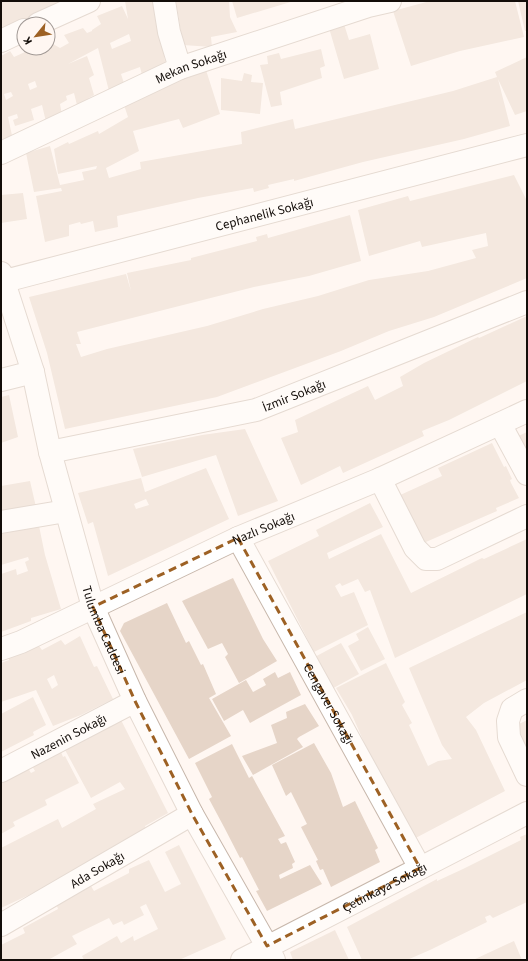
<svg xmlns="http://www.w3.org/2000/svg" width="528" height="961" font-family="'Source Sans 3',sans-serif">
  <rect width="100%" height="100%" fill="#fff7f2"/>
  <g fill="#e6d5c8" fill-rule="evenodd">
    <path d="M1 1H68L52 10 1 32Z"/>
    <path d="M125 1H153L158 20 166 67 142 75 140 67 121 74 125 86 109 91 98 48 68 64 87 56 94 75 89 78 94 95 77 105 74 93 66 96 67 100 60 104 62 115 46 122 42 105 31 109 34 120 15 126 13 120 18 118 17 114 8 117 13 140 1 145V56L10 51 14 57 25 52 24 48H44L45 51 53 44 60 48 69 43 64 35 83 28 87 33 92 31V30L101 24 97 16 122 6 128 19ZM129 34 131 41 112 49 110 43ZM35 81 37 87 30 90 28 84ZM11 92 13 96 6 100 4 94Z"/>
    <path d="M176 1H229L230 17 237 32 211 37 212 47 183 45Z"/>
    <path d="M232 1H294L237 18Z"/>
    <path d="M430 1H515L524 37 460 51 411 66 393 11Z"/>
    <path d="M518 1H527V31H525Z"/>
    <path d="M344 24 349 40 370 34 379 69 344 79 329 28Z"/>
    <path d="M321 49 325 66 320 68 322 78 280 92 282 105 271 107 260 65 268 64 267 56 279 53 281 59Z"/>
    <path d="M527 57V111L515 115 498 79 510 126 464 139 363 162 294 181V179L268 185 269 188 254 192 253 188 198 198 117 216 118 227 95 232 93 221 81 224 80 222 69 225V236L45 242 36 196 62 191 61 188 34 192 26 153 50 146 60 185 84 180 82 172 96 169 97 166 58 174 54 149 68 142 69 144 98 131 99 134 128 117 123 102 168 84 206 70 220 114 183 128 179 119 133 131 139 151 106 168 109 178 141 169 140 162 242 144 241 132 293 119 295 129 453 91 497 77 495 72Z"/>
    <path d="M244 73 252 75 251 82 263 83 260 114 221 110V78L242 81Z"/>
    <path d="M514 175 527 201V278L434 317 389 331 341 351 217 397 65 429 47 353 29 297 126 274 131 291 127 273 191 260V258L257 241 256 237 267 234 268 238 350 215 361 261 309 276 254 287 77 332 81 344H76L81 357 107 349 207 326 263 309 318 296 369 280 428 271 476 258 472 250 488 246 486 233 422 247 420 241 369 256 358 210 408 196 410 201Z"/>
    <path d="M23 193 27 219 1 223V195Z"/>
    <path d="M527 316V381L449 420 422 431 424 436 343 473 340 466 301 485 281 438 298 432 295 420 368 386 375 400 403 386 400 377 424 363 478 337 479 338Z"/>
    <path d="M9 395 18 437 1 443V397Z"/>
    <path d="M245 429 278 501 238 516 216 455 142 477 133 449 202 435Z"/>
    <path d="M527 432V463L514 438Z"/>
    <path d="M492 443 504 467 506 466 512 479 510 480 511 483 519 498 496 508 497 511 419 545 398 496 442 476 438 468Z"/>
    <path d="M206 468 229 519 108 576 93 522 88 524 78 493 141 478 145 492ZM146 499 149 505 136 509 134 504Z"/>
    <path d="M30 481 36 507 1 512V486Z"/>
    <path d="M370 503 383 527 327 553 329 559 381 534 411 593 482 558 484 559 527 539V594L395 658 370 590 365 592 358 579 342 586 340 583 335 586 341 597 354 592 368 625 314 652 268 561 319 536 316 530Z"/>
    <path d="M39 526 45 555 61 609 31 618V621L1 632V574L16 569 17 575 28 571 25 562 29 560 28 557 1 565V534Z"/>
    <path d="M233 578 263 639 277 661 239 683 225 657 228 654 222 643 208 649 182 601Z"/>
    <path d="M167 603 186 643 189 641 201 665 203 664 216 694 209 698 231 736 189 759 120 631 124 623Z"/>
    <path d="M527 612V680L484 703 466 717 476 730 505 791 408 842 352 715 336 688 386 663 405 702 402 705 412 723 409 725 428 766 438 761 452 759 442 745 409 668Z"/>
    <path d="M368 627 385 659 361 671 348 646 359 640 356 634Z"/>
    <path d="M80 636 94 667 97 666 113 699 81 715 53 726 36 690 1 702V663L9 660V657L39 646 42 650 61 640 65 645ZM54 675 58 685 52 689 47 679Z"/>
    <path d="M341 643 359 674 328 691 309 660Z"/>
    <path d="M275 672 278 678 290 672 301 695 250 723 243 710 224 721 212 699 246 680 253 692 266 685 263 679Z"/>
    <path d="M33 697 46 725 33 732 34 735 1 752V714Z"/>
    <path d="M305 704 319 726 299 737 297 739 303 747 253 775 242 756 277 743 271 725 287 718 286 712Z"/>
    <path d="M120 718 168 813 145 826 146 829 116 845V847L46 887 1 908V848L58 819 62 828 96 809 93 804 125 789 120 782 91 798 64 748Z"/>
    <path d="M527 720V749L517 725Z"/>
    <path d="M314 743 331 773 343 807 355 801 378 848 375 850 380 862 331 887 323 869 320 870 316 861 318 860 301 827 307 824 291 792 286 796 272 765Z"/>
    <path d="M232 744 249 778 252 776 285 836 278 839 281 844 286 842 295 862 292 864 293 868 279 875 280 879 310 865 322 884 267 911 256 891 259 890 242 857 240 858 224 827 209 799 212 797 195 763Z"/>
    <path d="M61 752 63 757 65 756 79 783 45 800 47 805 13 822 15 826 1 834V781L28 768 31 773 35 771 32 766Z"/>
    <path d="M527 834V902L493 918 490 915 485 917 487 922 430 950 407 960H362L347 927 437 879V881L463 869 521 840 520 837Z"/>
    <path d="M179 845 226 939 179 960H84L82 956 117 936 121 943 133 936 134 941 158 929 146 904 140 907 144 915 124 925 122 921 113 925 109 918 72 936 77 944 48 960H1V945L25 933 23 928 58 909 56 903 91 886 94 891 129 873V869L149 860 165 892 181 884 165 852Z"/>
    <path d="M335 930 349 960H293L290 952Z"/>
    <path d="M514 941 522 960H473Z"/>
  </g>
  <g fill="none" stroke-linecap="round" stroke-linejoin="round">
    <g stroke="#c7b7ab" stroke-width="24">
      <g id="minor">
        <path d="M164 1 169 32 180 68"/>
        <path d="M38 24 89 1"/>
        <path d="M1 41 24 30"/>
        <path id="s1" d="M1 153 180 68 368 6 390 1"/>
        <path id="s2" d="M1 273 33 372 50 452 93 607 135 701 192 814 267 946 274 960"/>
        <path id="s3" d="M1 282 527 145"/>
        <path d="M1 380 33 372"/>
        <path d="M500 424 527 474"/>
        <path id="s4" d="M50 452 256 410 527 302"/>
        <path d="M380 479 415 548 426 559H437L527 516"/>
        <path d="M1 522 66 511"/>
        <path id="s5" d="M238 538 420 868"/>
        <path id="s6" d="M1 649 21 642 238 538 380 479 527 411"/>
        <path d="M527 700 512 709 508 721 509 737 527 775"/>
        <path id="s7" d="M1 771 135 701"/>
        <path id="s8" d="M1 925 192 814"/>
        <path id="s9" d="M242 960 527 813"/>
      </g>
    </g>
    <use href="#minor" stroke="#fff" stroke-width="22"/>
  </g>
  <path d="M0 0H528V961H0ZM238 538 420 868 267 946 192 814 135 701 93 607Z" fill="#fff7f2" fill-opacity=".55" fill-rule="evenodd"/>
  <path fill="none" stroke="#9d6124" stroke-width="3" stroke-dasharray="8 5" stroke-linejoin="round" d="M238 538 420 868 267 946 192 814 135 701 93 607Z"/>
  <g text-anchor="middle" stroke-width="3" stroke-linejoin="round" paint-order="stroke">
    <g font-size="13" fill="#130d09" stroke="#fff7f2">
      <text dy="5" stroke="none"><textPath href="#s1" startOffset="209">Mekan Sokağı</textPath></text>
      <text dy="5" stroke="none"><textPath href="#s3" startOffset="272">Cephanelik Sokağı</textPath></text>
      <text dy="5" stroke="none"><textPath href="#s4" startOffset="251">İzmir Sokağı</textPath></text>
      <text dy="5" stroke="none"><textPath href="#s6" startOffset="289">Nazlı Sokağı</textPath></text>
      <text dy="5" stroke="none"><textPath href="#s2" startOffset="372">Tulumba Caddesi</textPath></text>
      <text dy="5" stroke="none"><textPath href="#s5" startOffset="189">Cengaver Sokağı</textPath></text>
      <text dy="5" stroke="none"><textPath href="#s7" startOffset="76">Nazenin Sokağı</textPath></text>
      <text dy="5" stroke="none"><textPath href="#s8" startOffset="111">Ada Sokağı</textPath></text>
      <text dy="5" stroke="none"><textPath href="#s9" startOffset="160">Çetinkaya Sokağı</textPath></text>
    </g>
  </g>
  <rect width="528" height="961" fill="none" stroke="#130d09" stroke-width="4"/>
  <g transform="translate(36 36) rotate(240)"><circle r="19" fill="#fff7f2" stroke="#a19995"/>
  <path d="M0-3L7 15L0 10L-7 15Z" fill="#9d6124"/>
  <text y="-6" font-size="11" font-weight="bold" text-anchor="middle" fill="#130d09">K</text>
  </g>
</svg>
